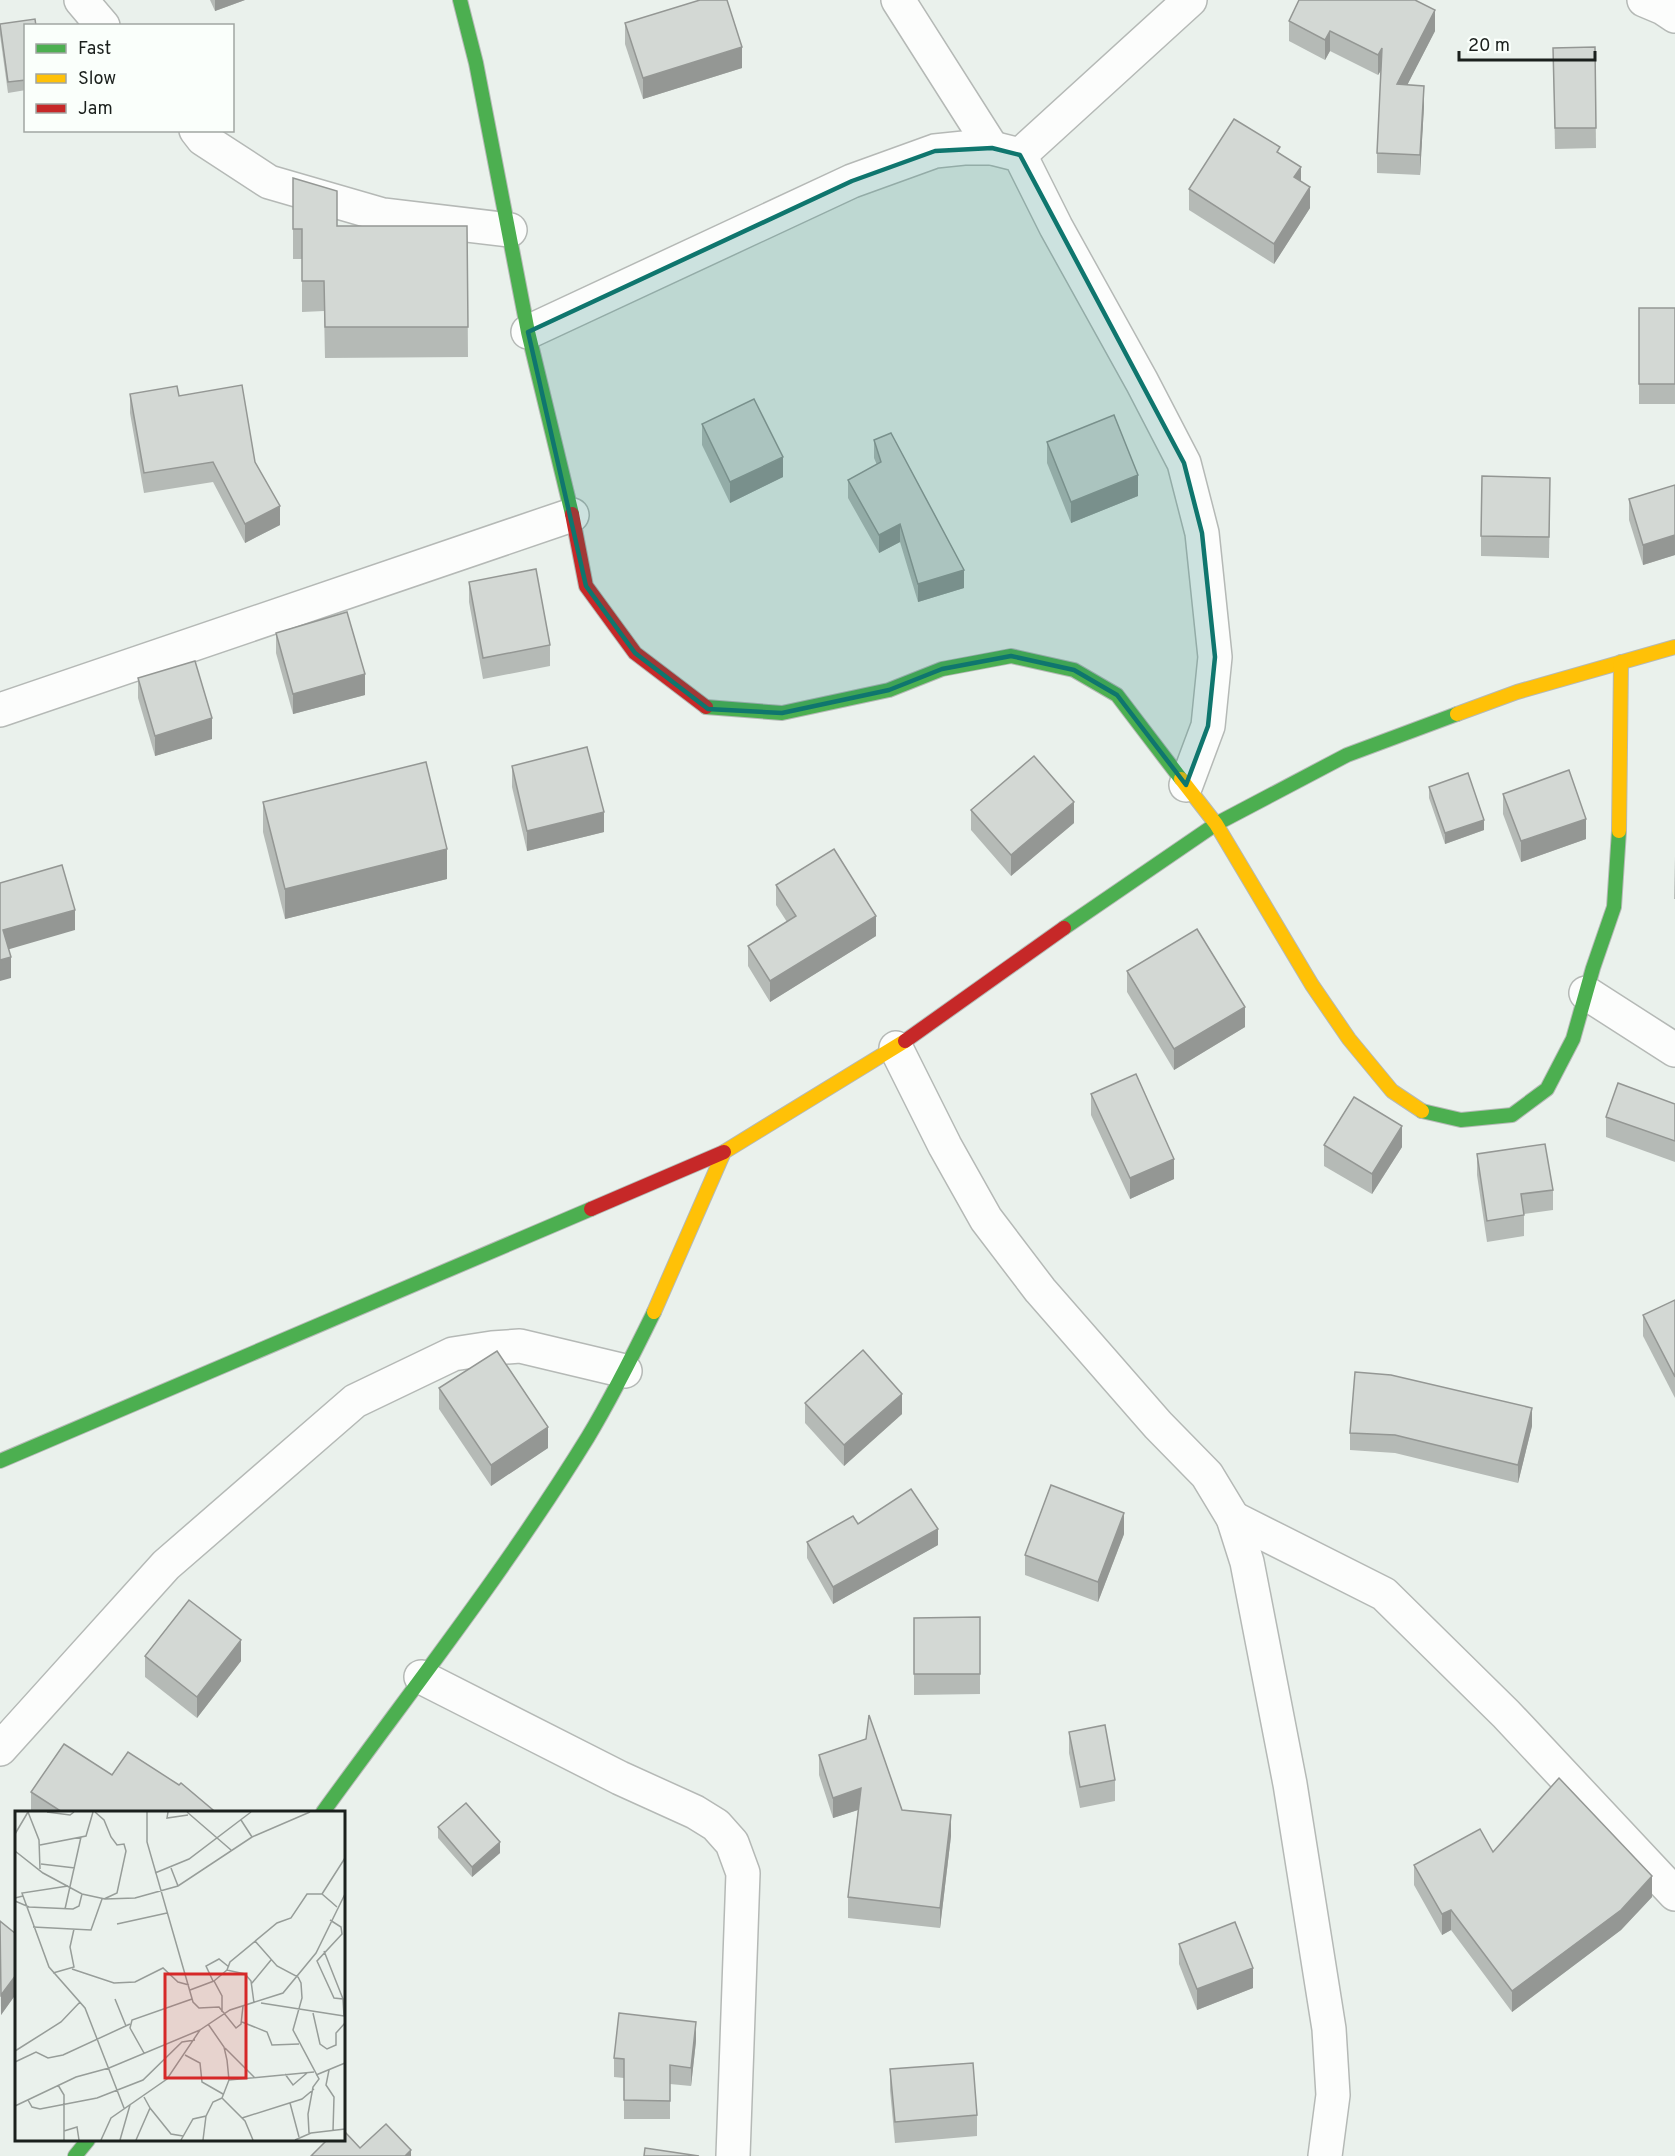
<svg xmlns="http://www.w3.org/2000/svg" width="1675" height="2156" font-family="Overpass,sans-serif">
  <rect width="100%" height="100%" fill="#eaf1ec"/>
  <g fill="none" stroke-linecap="round" stroke-linejoin="round">
    <g stroke="#b5b9b6" stroke-width="36">
      <g id="street">
        <path d="M81 0 103 26"/>
        <path d="M898 0 992 148"/>
        <path d="M1644 0 1663 8 1675 16"/>
        <path d="M196 130 203 139 269 182 383 215 510 230"/>
        <path d="M1020 155 1190 0"/>
        <path d="M528 332 852 181 935 151 964 148H992L1020 155 1056 227 1142 382 1184 463 1202 533 1215 657 1208 726 1186 785"/>
        <path d="M0 710 572 515"/>
        <path d="M1586 993 1675 1050"/>
        <path d="M896 1048 945 1146 986 1219 1040 1290 1158 1425 1207 1475 1233 1518 1247 1562 1290 1784 1329 2029 1333 2095 1325 2156"/>
        <path d="M1233 1518 1384 1594 1506 1714 1675 1894"/>
        <path d="M421 1677 620 1778 695 1812 716 1825 732 1843 743 1873 733 2156"/>
        <path d="M0 1749 166 1565 355 1401 453 1354 492 1348 520 1346 625 1371"/>
      </g>
    </g>
    <g stroke="#b5b9b6" stroke-width="16">
      <g id="fast">
        <path d="M460 0 476 63 528 332 572 514"/>
        <path d="M706 707 782 713 889 690 942 669 1011 656 1074 670 1117 695 1181 779"/>
        <path d="M1064 928 1216 824 1347 755 1457 714"/>
        <path d="M1422 1111 1461 1120 1512 1115 1547 1089 1573 1039 1593 968 1614 907 1619 831"/>
        <path d="M0 1461 591 1209"/>
        <path d="M323 1812C413 1688 508 1567 588 1437 612 1397 633 1355 654 1312"/>
        <path d="M75 2156 88 2140"/>
      </g>
    </g>
    <g stroke="#b5b9b6" stroke-width="16">
      <g id="slow">
        <path d="M1457 714 1517 692 1675 647"/>
        <path d="M1181 779 1216 824 1312 985 1349 1039 1392 1091 1422 1111"/>
        <path d="M1619 831 1621 662"/>
        <path d="M654 1312 724 1152 905 1041"/>
      </g>
    </g>
    <g stroke="#b5b9b6" stroke-width="16">
      <g id="jam">
        <path d="M572 514 586 586 635 653 706 707"/>
        <path d="M905 1041 1064 928"/>
        <path d="M591 1209 724 1152"/>
      </g>
    </g>
    <use href="#street" stroke="#fcfdfc" stroke-width="33"/>
    <use href="#fast" stroke="#4caf50" stroke-width="14"/>
    <use href="#slow" stroke="#ffc107" stroke-width="14"/>
    <use href="#jam" stroke="#c62828" stroke-width="14"/>
  </g>
  <g fill="#b5bab6">
    <path d="M210 0H245L215 11Z"/>
    <path d="M1289 21 1435 31 1407 85 1424 106 1420 175 1377 173V153L1381 70 1378 75 1330 51 1325 60 1289 41Z"/>
    <path d="M625 23 742 68 643 99 625 44Z"/>
    <path d="M0 24 26 26V90L8 93 0 35Z"/>
    <path d="M1595 47 1596 148 1555 149 1553 48Z"/>
    <path d="M1280 153 1301 182 1310 208 1274 264 1189 210V189Z"/>
    <path d="M293 178 337 226H467L468 357 325 358 324 311 302 312V259H293Z"/>
    <rect x="1639" y="308" width="36" height="96"/>
    <path d="M130 394 179 396 255 462 280 525 245 543 213 482 144 493 130 413Z"/>
    <path d="M702 424 783 477 730 503 702 445Z"/>
    <path d="M874 440 964 588 918 602 900 542 879 553 848 498V480L877 465 874 458Z"/>
    <path d="M1047 442 1138 496 1071 523 1047 463Z"/>
    <path d="M1675 485V555L1643 565 1629 520V499Z"/>
    <path d="M1550 498 1549 558 1481 556V536Z"/>
    <path d="M469 582 550 645V666L483 679 469 602Z"/>
    <path d="M276 633 365 695 293 714 276 653Z"/>
    <path d="M138 678 212 739 155 756 138 698Z"/>
    <path d="M512 766 604 832 527 851 512 787Z"/>
    <path d="M1429 787 1484 830 1445 844 1429 798Z"/>
    <path d="M1503 794 1586 839 1521 862 1503 814Z"/>
    <path d="M263 802 447 879 285 919 263 832Z"/>
    <path d="M971 810 1074 823 1011 876 971 830Z"/>
    <path d="M1675 856V899H1674Z"/>
    <path d="M776 885 876 936 770 1002 748 966V946L787 922 776 905Z"/>
    <path d="M1127 971 1245 1027 1174 1070 1127 992Z"/>
    <path d="M1091 1094 1174 1179 1130 1199 1091 1115Z"/>
    <path d="M1675 1104V1162L1606 1137V1117Z"/>
    <path d="M1324 1145 1402 1147 1372 1194 1324 1166Z"/>
    <path d="M1477 1154 1553 1190V1210L1524 1214V1236L1487 1242 1477 1175Z"/>
    <path d="M1675 1300V1398L1643 1336V1315Z"/>
    <path d="M439 1388 548 1448 491 1486 439 1409Z"/>
    <path d="M805 1403 902 1414 844 1466 805 1423Z"/>
    <path d="M1532 1426 1518 1483 1395 1453 1350 1450V1433Z"/>
    <path d="M858 1524 938 1545 833 1604 807 1558V1542Z"/>
    <path d="M1124 1534 1098 1602 1025 1575V1555Z"/>
    <path d="M980 1617V1694L914 1695V1618Z"/>
    <path d="M145 1656 241 1661 197 1718 145 1677Z"/>
    <path d="M1069 1732 1115 1780V1801L1080 1808 1069 1753Z"/>
    <path d="M819 1755 902 1810 951 1836 940 1928 848 1918V1897L858 1810 833 1818 819 1775Z"/>
    <path d="M112 1775 213 1812H31V1792Z"/>
    <path d="M438 1827 500 1853 472 1877 438 1838Z"/>
    <path d="M1493 1852 1652 1897 1621 1930 1512 2012 1451 1930 1442 1935 1414 1885V1865Z"/>
    <path d="M0 1921 16 1934V1994L1 2015Z"/>
    <path d="M1179 1944 1253 1988 1197 2010 1179 1964Z"/>
    <path d="M696 2041 691 2086 670 2084V2119H624V2078L614 2077V2058Z"/>
    <path d="M890 2069 977 2115V2136L895 2143 890 2090Z"/>
  </g>
  <g fill="#949794">
    <path d="M215 0H245L215 11Z"/>
    <path d="M1435 10V31L1397 105V84Z"/>
    <path d="M1330 31V51L1325 60V40Z"/>
    <path d="M742 47V68L643 99V78Z"/>
    <path d="M1382 48V69L1378 75V55Z"/>
    <path d="M1424 86V106L1420 175V155Z"/>
    <path d="M1301 167V187L1294 177Z"/>
    <path d="M1310 187V208L1274 264V244Z"/>
    <path d="M783 457V477L730 503V482Z"/>
    <path d="M1138 475V496L1071 523V502Z"/>
    <path d="M280 506V525L245 543V524Z"/>
    <path d="M900 524V542L879 553V535Z"/>
    <path d="M1675 535V555L1643 565V545Z"/>
    <path d="M964 570V588L918 602V584Z"/>
    <path d="M365 674V695L293 714V694Z"/>
    <path d="M212 718V739L155 756V736Z"/>
    <path d="M1074 802V823L1011 876V855Z"/>
    <path d="M604 812V832L527 851V831Z"/>
    <path d="M1586 819V839L1521 862V841Z"/>
    <path d="M1484 820V830L1445 844V833Z"/>
    <path d="M447 849V879L285 919V889Z"/>
    <path d="M75 910V930L3 951V930Z"/>
    <path d="M876 916V936L770 1002V981Z"/>
    <path d="M11 957V978L0 981V960Z"/>
    <path d="M1245 1007V1027L1174 1070V1049Z"/>
    <path d="M1402 1126V1147L1372 1194V1174Z"/>
    <path d="M1174 1159V1179L1130 1199V1178Z"/>
    <path d="M902 1394V1414L844 1466V1445Z"/>
    <path d="M1532 1408V1426L1518 1483V1465Z"/>
    <path d="M548 1427V1448L491 1486V1465Z"/>
    <path d="M1124 1513V1534L1098 1602V1582Z"/>
    <path d="M938 1529V1545L833 1604V1587Z"/>
    <path d="M241 1640V1661L197 1718V1697Z"/>
    <path d="M861 1788V1809L833 1818V1798Z"/>
    <path d="M951 1815V1836L940 1928V1908Z"/>
    <path d="M500 1842V1853L472 1877V1867Z"/>
    <path d="M1652 1876V1897L1621 1930 1512 2012V1991Z"/>
    <path d="M1451 1910V1930L1442 1935V1914Z"/>
    <path d="M1253 1968V1988L1197 2010V1989Z"/>
    <path d="M16 1975V1994L1 2015V1995Z"/>
    <path d="M696 2022V2041L691 2086V2068Z"/>
    <path d="M411 2150V2156H405Z"/>
  </g>
  <g fill="#d3d8d4" stroke="#949794" stroke-width="1.5">
    <path d="M700 0H727L742 47 643 78 625 23Z"/>
    <path d="M1299 0H1415L1435 10 1397 84 1424 86 1420 155 1377 153 1382 48 1378 55 1330 31 1325 40 1289 21Z"/>
    <path d="M35 19 36 26H26V80L8 82 0 24Z"/>
    <path d="M1595 47 1596 128H1555L1553 48Z"/>
    <path d="M1234 119 1280 147 1277 152 1301 167 1294 177 1310 187 1274 244 1189 189Z"/>
    <path d="M293 178 337 191V226H467L468 327H325L324 281H302V229H293Z"/>
    <rect x="1639" y="308" width="36" height="76"/>
    <path d="M242 385 255 462 280 506 245 524 213 462 144 473 130 394 177 386 179 396Z"/>
    <path d="M754 399 783 457 730 482 702 424Z"/>
    <path d="M1114 415 1138 475 1071 502 1047 442Z"/>
    <path d="M891 433 964 570 918 584 900 524 879 535 848 480 881 462 874 440Z"/>
    <path d="M1482 476 1550 478 1549 537 1481 536Z"/>
    <path d="M1675 485V535L1643 545 1629 499Z"/>
    <path d="M536 569 550 645 483 658 469 582Z"/>
    <path d="M347 612 365 674 293 694 276 633Z"/>
    <path d="M195 661 212 718 155 736 138 678Z"/>
    <path d="M587 747 604 812 527 831 512 766Z"/>
    <path d="M1034 756 1074 802 1011 855 971 810Z"/>
    <path d="M426 762 447 849 285 889 263 802Z"/>
    <path d="M1569 770 1586 819 1521 841 1503 794Z"/>
    <path d="M1468 773 1484 820 1445 833 1429 787Z"/>
    <path d="M834 849 876 916 770 981 748 946 796 916 776 885Z"/>
    <path d="M62 865 75 910 3 930 11 957 0 960V883Z"/>
    <path d="M1197 929 1245 1007 1174 1049 1127 971Z"/>
    <path d="M1136 1074 1174 1159 1130 1178 1091 1094Z"/>
    <path d="M1618 1083 1675 1104V1141L1606 1117Z"/>
    <path d="M1354 1097 1402 1126 1372 1174 1324 1145Z"/>
    <path d="M1545 1144 1553 1190 1521 1194 1524 1215 1487 1221 1477 1154Z"/>
    <path d="M1675 1300V1377L1643 1315Z"/>
    <path d="M863 1350 902 1394 844 1445 805 1403Z"/>
    <path d="M497 1351 548 1427 491 1465 439 1388Z"/>
    <path d="M1355 1372 1391 1375 1532 1408 1518 1465 1395 1435 1350 1433Z"/>
    <path d="M1051 1485 1124 1513 1098 1582 1025 1555Z"/>
    <path d="M911 1489 938 1529 833 1587 807 1542 853 1516 858 1524Z"/>
    <path d="M189 1600 241 1640 197 1697 145 1656Z"/>
    <path d="M980 1617V1674H914V1618Z"/>
    <path d="M869 1715 902 1810 951 1815 940 1908 848 1897 861 1788 833 1798 819 1755 866 1739Z"/>
    <path d="M1105 1725 1115 1780 1080 1787 1069 1732Z"/>
    <path d="M64 1744 112 1775 128 1752 179 1785 181 1783 213 1810 212 1812H62L31 1792Z"/>
    <path d="M1559 1778 1652 1876 1621 1910 1512 1991 1451 1910 1442 1914 1414 1865 1480 1829 1493 1852Z"/>
    <path d="M466 1803 500 1842 472 1867 438 1827Z"/>
    <path d="M0 1921 16 1934V1975L1 1995Z"/>
    <path d="M1235 1922 1253 1968 1197 1989 1179 1944Z"/>
    <path d="M619 2013 696 2022 691 2068 670 2065V2101L624 2100V2059L614 2058Z"/>
    <path d="M973 2063 977 2115 895 2122 890 2069Z"/>
    <path d="M386 2124 411 2150 405 2156H311L328 2139H344V2131L360 2148Z"/>
    <path d="M645 2148 699 2156H644Z"/>
  </g>
  <path fill="#0f766e" fill-opacity="0.2" stroke="#0f766e" stroke-width="4.5" stroke-linejoin="round" d="M992 148 1020 155 1184 463 1202 533 1215 657 1208 726 1186 785 1117 695 1074 670 1011 656 942 669 889 690 782 713 708 709 635 653 586 586 528 332 852 181 935 151Z"/>
  <g transform="translate(15 1811)">
    <rect width="330" height="330" fill="#eaf1ec"/>
    <path fill="none" stroke="#979d99" stroke-width="1.5" d="M13 1 24 29 25 58M32 1 55 4 59 1M80 1 89 9 96 26 102 34 109 33 111 40 102 82 89 88M132 1V31L178 191 184 197 204 196 221 217 226 213 228 195M153 1 152 7 173 4M172 1 216 39M226 9 237 26M0 23 13 1M25 34 71 25 78 1M0 40 28 62 67 83 90 88 120 87 163 75 237 26 295 1M26 53 60 57M156 57 163 75M140 62 174 48 236 1M307 83 330 47M8 85 34 156 70 197 109 297M0 87 8 85 7 82 53 75M0 90 14 96 58 98 64 95 67 83M50 98 66 26M315 109 326 116 327 123 302 150 319 187 328 188 329 205M102 113 152 102M18 116 76 119 87 88M240 130 262 155 283 166 286 172 287 187 278 219 304 268 298 276 293 303 294 322M309 140 328 188M57 158 99 172 120 171 148 157 163 171 174 174M212 159 215 151 262 112 276 107 292 83H307L322 96M38 162 59 156 55 136 59 118M198 170 191 155 204 148 214 156M199 170 212 159 230 163 236 170 239 192M237 172 256 149M175 179 199 170 207 185V201M100 188 111 215M246 192 329 205M298 202 305 233 312 238 321 234V222L330 212M227 211 252 221 257 234 284 233M193 213 209 236 212 249 214 269 207 287M210 237 240 267M0 240 46 211 65 191M129 242 115 217 117 209 177 188M170 244 185 252 187 271 208 283M0 251 21 241 33 247 48 244 115 213M314 259 311 274 319 286 318 320M270 263 278 274 292 262M301 264 330 252M214 269 299 261M43 274 49 284V329M207 287 230 310 238 329M13 289 17 296 25 298 82 287 128 269 167 231 180 229M275 292 284 326M0 295 61 266 94 257 185 219M135 297 156 323 168 325M227 307 287 288 299 278M49 320 62 316 64 329M86 329 96 307 152 268 185 219 215 199 268 182 301 142 330 83M105 329 115 294M121 329 135 297 129 286M166 329 178 308 191 305 198 291 207 287M188 329 191 305M280 329 296 322 330 318"/>
    <path fill="#d62828" fill-opacity="0.15" stroke="#d62828" stroke-width="3" d="M150 163H231V267H150Z"/>
    <rect width="330" height="330" fill="none" stroke="#1b201d" stroke-width="3"/>
  </g>
  <rect x="24" y="24" width="210" height="108" fill="#fafffb" stroke="#a1a6a2" stroke-width="1.5"/>
  <rect x="36" y="44" width="30" height="9" fill="#4caf50" stroke="#a1a6a2" stroke-width="1.5"/>
  <text x="78" y="54" font-size="18" fill="#1b201d">Fast</text>
  <rect x="36" y="74" width="30" height="9" fill="#ffc107" stroke="#a1a6a2" stroke-width="1.5"/>
  <text x="78" y="84" font-size="18" fill="#1b201d">Slow</text>
  <rect x="36" y="104" width="30" height="9" fill="#c62828" stroke="#a1a6a2" stroke-width="1.5"/>
  <text x="78" y="114" font-size="18" fill="#1b201d">Jam</text>
  <path d="M1459 51v9h136v-9" fill="none" stroke="#1b201d" stroke-width="3"/>
  <text x="1468" y="51" font-size="18" fill="#1b201d" stroke="#fafffb" stroke-width="4.5" paint-order="stroke">20 m</text>
</svg>
